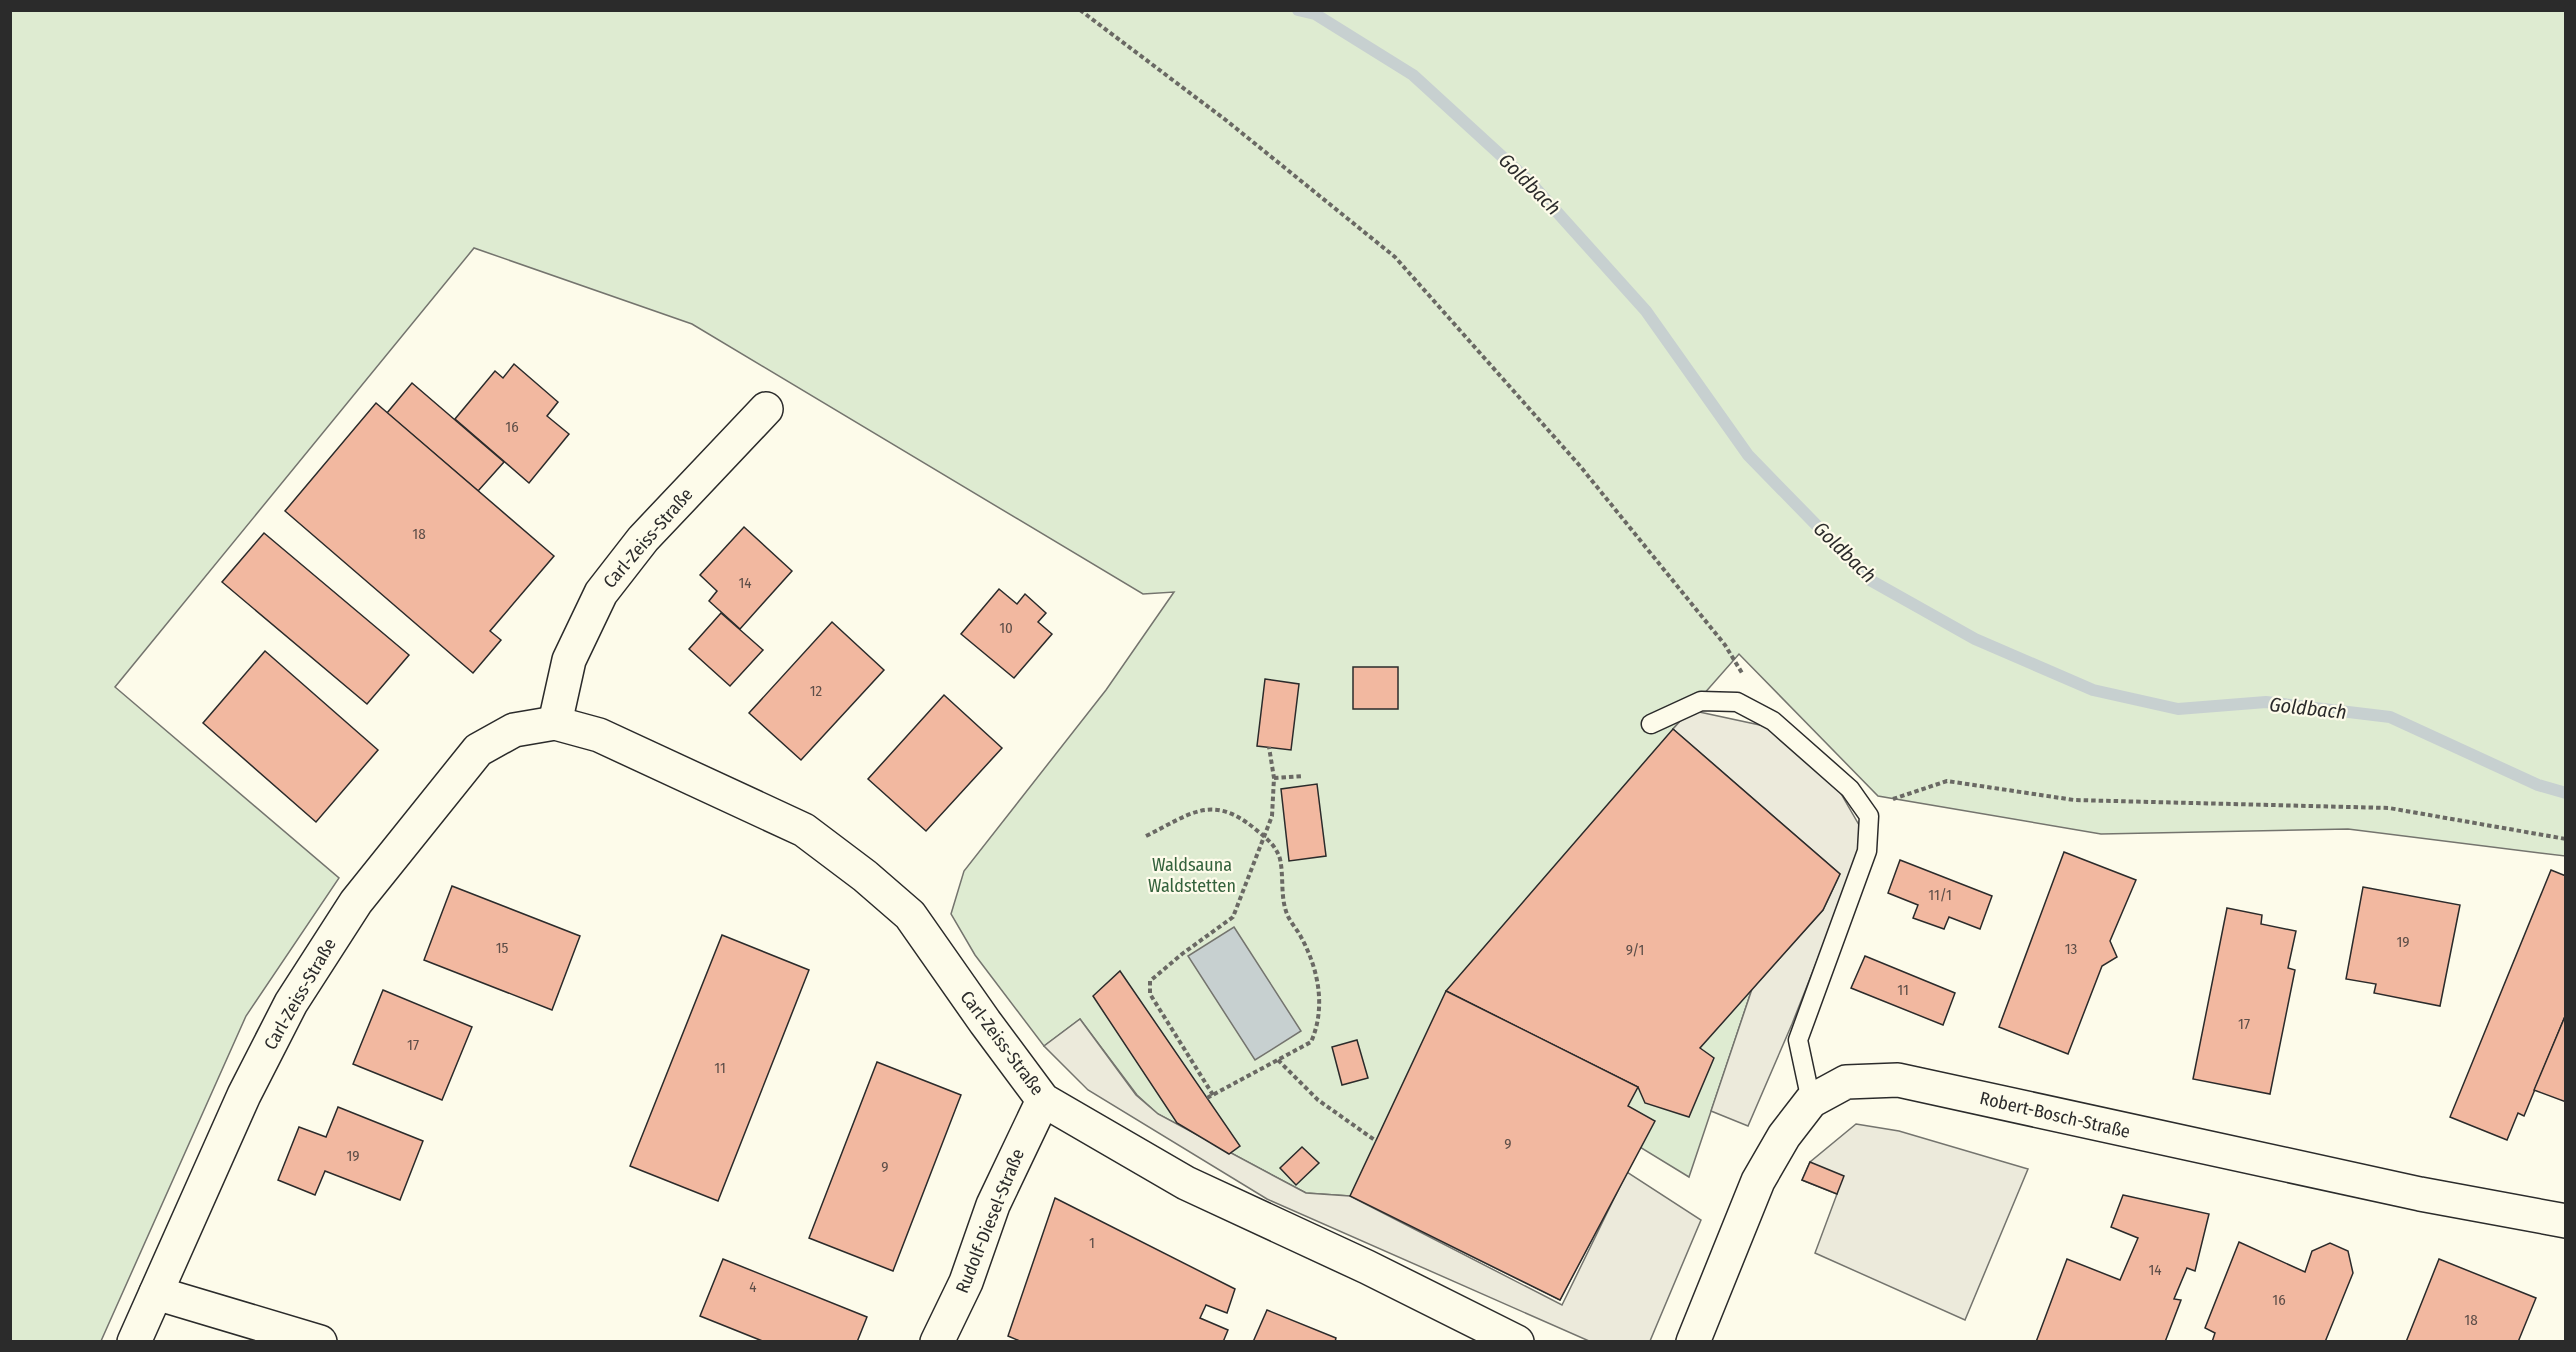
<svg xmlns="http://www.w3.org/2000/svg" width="2576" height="1352" font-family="'Fira Sans Condensed',sans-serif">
  <rect width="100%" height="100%" fill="#fdfbea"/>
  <path fill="#deebd1" stroke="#74746e" stroke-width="1.5" d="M10 11H2565V856L2348 829 2101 834 1878 796 1739 654 1673 729 1840 874 1823 910 1752 989 1689 1177 1640 1147 1560 1300 1350 1196 1306 1193 1158 1114 1137 1095 1080 1019 1044 1046 975 955 951 914 964 871 1106 690 1174 592 1143 594 692 324 474 248 115 687 339 878 246 1016 101 1341H11Z"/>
  <g fill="#eceadb" stroke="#74746e" stroke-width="1.5">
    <path d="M1690 710 1769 727 1840 792 1859 825 1860 852 1792 1024 1748 1126 1711 1111 1752 989 1823 910 1840 874 1673 729Z"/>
    <path d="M1080 1019 1136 1095 1158 1114 1306 1193 1350 1196 1562 1305 1627 1172 1701 1220 1650 1341H1589L1267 1199 1088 1090 1044 1046Z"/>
    <path d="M1856 1124 1899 1131 2028 1169 1965 1320 1815 1253 1837 1194 1802 1180 1810 1162Z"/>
  </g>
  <path fill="#c7d0d0" stroke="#74746e" stroke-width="1.5" d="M1234 927 1301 1031 1255 1060 1188 956Z"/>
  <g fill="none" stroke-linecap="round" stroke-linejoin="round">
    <path stroke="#c7d0d0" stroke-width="12" d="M1298 10 1315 14 1413 75 1530 182 1646 311 1748 455 1870 580 1975 639 2093 690 2178 709 2266 702 2390 717 2538 785 2566 793"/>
  </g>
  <g fill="#f2b8a0" stroke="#2b2b2b" stroke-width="1.5">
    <path d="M514 364 558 402 547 416 569 434 529 483 455 419 495 371 503 378Z"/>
    <path d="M412 383 504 462 478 491 387 413Z"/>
    <path d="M376 403 554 556 490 631 501 640 473 673 285 511Z"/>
    <path d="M744 527 792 571 740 629 709 601 717 591 700 575Z"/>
    <path d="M264 533 409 655 367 704 222 582Z"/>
    <path d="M999 589 1017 604 1025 594 1046 613 1038 622 1052 634 1014 678 961 634Z"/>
    <path d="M721 613 763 650 730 686 689 649Z"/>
    <path d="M832 622 884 670 801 760 749 713Z"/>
    <path d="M265 651 378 750 316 822 203 723Z"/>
    <rect x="1353" y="667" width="45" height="42"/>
    <path d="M1265 679 1299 684 1291 750 1257 746Z"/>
    <path d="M944 695 1002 748 926 831 868 779Z"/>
    <path d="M1673 729 1840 874 1823 910 1700 1048 1714 1058 1689 1117 1645 1103 1638 1087 1446 991Z"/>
    <path d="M1317 784 1326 856 1289 861 1281 789Z"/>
    <path d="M2064 852 2136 880 2110 941 2117 957 2102 966 2068 1054 1999 1027Z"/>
    <path d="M1900 860 1992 896 1980 929 1949 917 1944 929 1913 918 1918 905 1888 893Z"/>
    <path d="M2551 870 2566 876V1014L2524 1116 2518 1113 2507 1140 2450 1117Z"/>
    <path d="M452 886 580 936 552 1010 424 960Z"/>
    <path d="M2363 887 2460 905 2440 1006 2374 993 2376 984 2346 979Z"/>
    <path d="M2227 908 2262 915 2261 924 2296 931 2288 968 2295 970 2270 1094 2193 1079Z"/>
    <path d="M722 935 809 970 718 1201 630 1166Z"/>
    <path d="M1865 956 1955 993 1943 1025 1851 988Z"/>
    <path d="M1120 971 1240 1146 1229 1154 1177 1123 1093 996Z"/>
    <path d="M383 990 472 1027 442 1100 353 1064Z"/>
    <path d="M1446 991 1638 1087 1628 1106 1655 1121 1560 1300 1350 1196Z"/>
    <path d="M2566 1014V1102L2534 1090Z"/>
    <path d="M1357 1040 1368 1078 1342 1085 1332 1047Z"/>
    <path d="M877 1062 961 1095 893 1271 809 1238Z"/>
    <path d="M338 1107 423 1141 400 1200 325 1171 315 1195 278 1180 299 1127 326 1137Z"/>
    <path d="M1302 1147 1319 1163 1296 1185 1280 1168Z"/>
    <path d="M1810 1162 1844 1176 1837 1194 1802 1180Z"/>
    <path d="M2123 1195 2209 1214 2195 1271 2187 1268 2174 1299 2181 1300 2165 1342H2036L2067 1259 2120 1280 2138 1238 2111 1227Z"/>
    <path d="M1055 1198 1235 1289 1227 1313 1206 1305 1200 1318 1228 1330 1223 1342H1022L1008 1336Z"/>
    <path d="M2239 1242 2305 1272 2312 1251 2330 1243 2348 1251 2353 1273 2325 1342H2212L2215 1333 2205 1328Z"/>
    <path d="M723 1259 867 1317 857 1342H765L700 1316Z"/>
    <path d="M2439 1259 2536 1298 2518 1342H2406Z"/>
    <path d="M1267 1310 1336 1338 1335 1342H1253Z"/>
  </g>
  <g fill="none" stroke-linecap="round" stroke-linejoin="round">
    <g stroke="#2b2b2b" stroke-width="21">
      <path id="lane" d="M1651 724 1701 701 1737 702 1773 721 1850 789 1869 816 1867 851 1798 1040 1811 1101"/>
    </g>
    <g stroke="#2b2b2b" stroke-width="36">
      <g id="street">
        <path d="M555 723 569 660 601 593 643 539 766 409"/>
        <path d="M156 1293 320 1342"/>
        <path d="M134 1342 244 1095 291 1003 356 902 478 750 514 730 555 723 599 735 804 830 865 876 910 915 985 1022 1043 1100 1186 1183 1367 1267 1517 1342"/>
        <path d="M937 1342 966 1282 993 1205 1043 1100"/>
        <path d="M1693 1342 1758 1181 1784 1136 1811 1101 1846 1082 1898 1080 2420 1194 2566 1221"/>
      </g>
    </g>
    <g stroke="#6a6964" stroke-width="4" stroke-dasharray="4.5 3" stroke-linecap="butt">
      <path d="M1080 10 1227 121 1395 257 1580 466 1725 645 1742 673"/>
      <path d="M1274 778 1303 776"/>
      <path d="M1893 799 1947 781 2074 800 2389 808 2566 839"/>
      <path d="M1146 836C1189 815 1211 793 1254 828 1265 837 1276 845 1280 859 1284 877 1280 896 1287 914 1290 922 1297 929 1301 937 1319 970 1326 1008 1311 1042L1207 1098"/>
      <path d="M1278 1060 1318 1100 1376 1141"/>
      <path d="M1213 1095 1150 994V981L1182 954 1233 917 1272 816 1274 778 1269 747"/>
    </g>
    <use href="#lane" stroke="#fdfbea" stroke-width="18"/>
    <use href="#street" stroke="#fdfbea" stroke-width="33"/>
  </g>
  <g text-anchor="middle" stroke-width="4.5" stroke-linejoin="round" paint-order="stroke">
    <g font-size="15" fill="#5d4e48">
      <text x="512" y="432">16</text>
      <text x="419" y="539">18</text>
      <text x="745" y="588">14</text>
      <text x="1006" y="633">10</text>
      <text x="816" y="696">12</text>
      <text x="1940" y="900">11/1</text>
      <text x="2403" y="947">19</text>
      <text x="502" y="953">15</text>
      <text x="2071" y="954">13</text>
      <text x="1635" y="955">9/1</text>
      <text x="1903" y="995">11</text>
      <text x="2244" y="1029">17</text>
      <text x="413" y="1050">17</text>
      <text x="720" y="1073">11</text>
      <text x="1508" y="1149">9</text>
      <text x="353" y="1161">19</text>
      <text x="885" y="1172">9</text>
      <text x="1092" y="1248">1</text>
      <text x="2155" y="1275">14</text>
      <text x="753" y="1292">4</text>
      <text x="2279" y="1305">16</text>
      <text x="2471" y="1325">18</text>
    </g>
    <g font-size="18" fill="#2b2b2b" stroke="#fdfbea">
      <text transform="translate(648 538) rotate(-49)" y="6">Carl-Zeiss-Straße</text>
      <text transform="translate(300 994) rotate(-60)" y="6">Carl-Zeiss-Straße</text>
      <text transform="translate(1002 1043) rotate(53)" y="6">Carl-Zeiss-Straße</text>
      <text transform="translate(2055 1115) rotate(13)" y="6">Robert-Bosch-Straße</text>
      <text transform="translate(990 1221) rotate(-68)" y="6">Rudolf-Diesel-Straße</text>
    </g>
    <g font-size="18" fill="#34623c" stroke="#fdfbea">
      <text x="1192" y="871">Waldsauna<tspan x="1192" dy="21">Waldstetten</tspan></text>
    </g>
    <g font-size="20" font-style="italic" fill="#2b2b2b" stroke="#fdfbea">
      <text transform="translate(1530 184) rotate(45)" y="7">Goldbach</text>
      <text transform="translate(1845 552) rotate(44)" y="7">Goldbach</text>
      <text transform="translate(2308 708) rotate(6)" y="7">Goldbach</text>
    </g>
  </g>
  <rect width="2576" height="1352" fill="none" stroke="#2b2b2b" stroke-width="24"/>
</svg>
